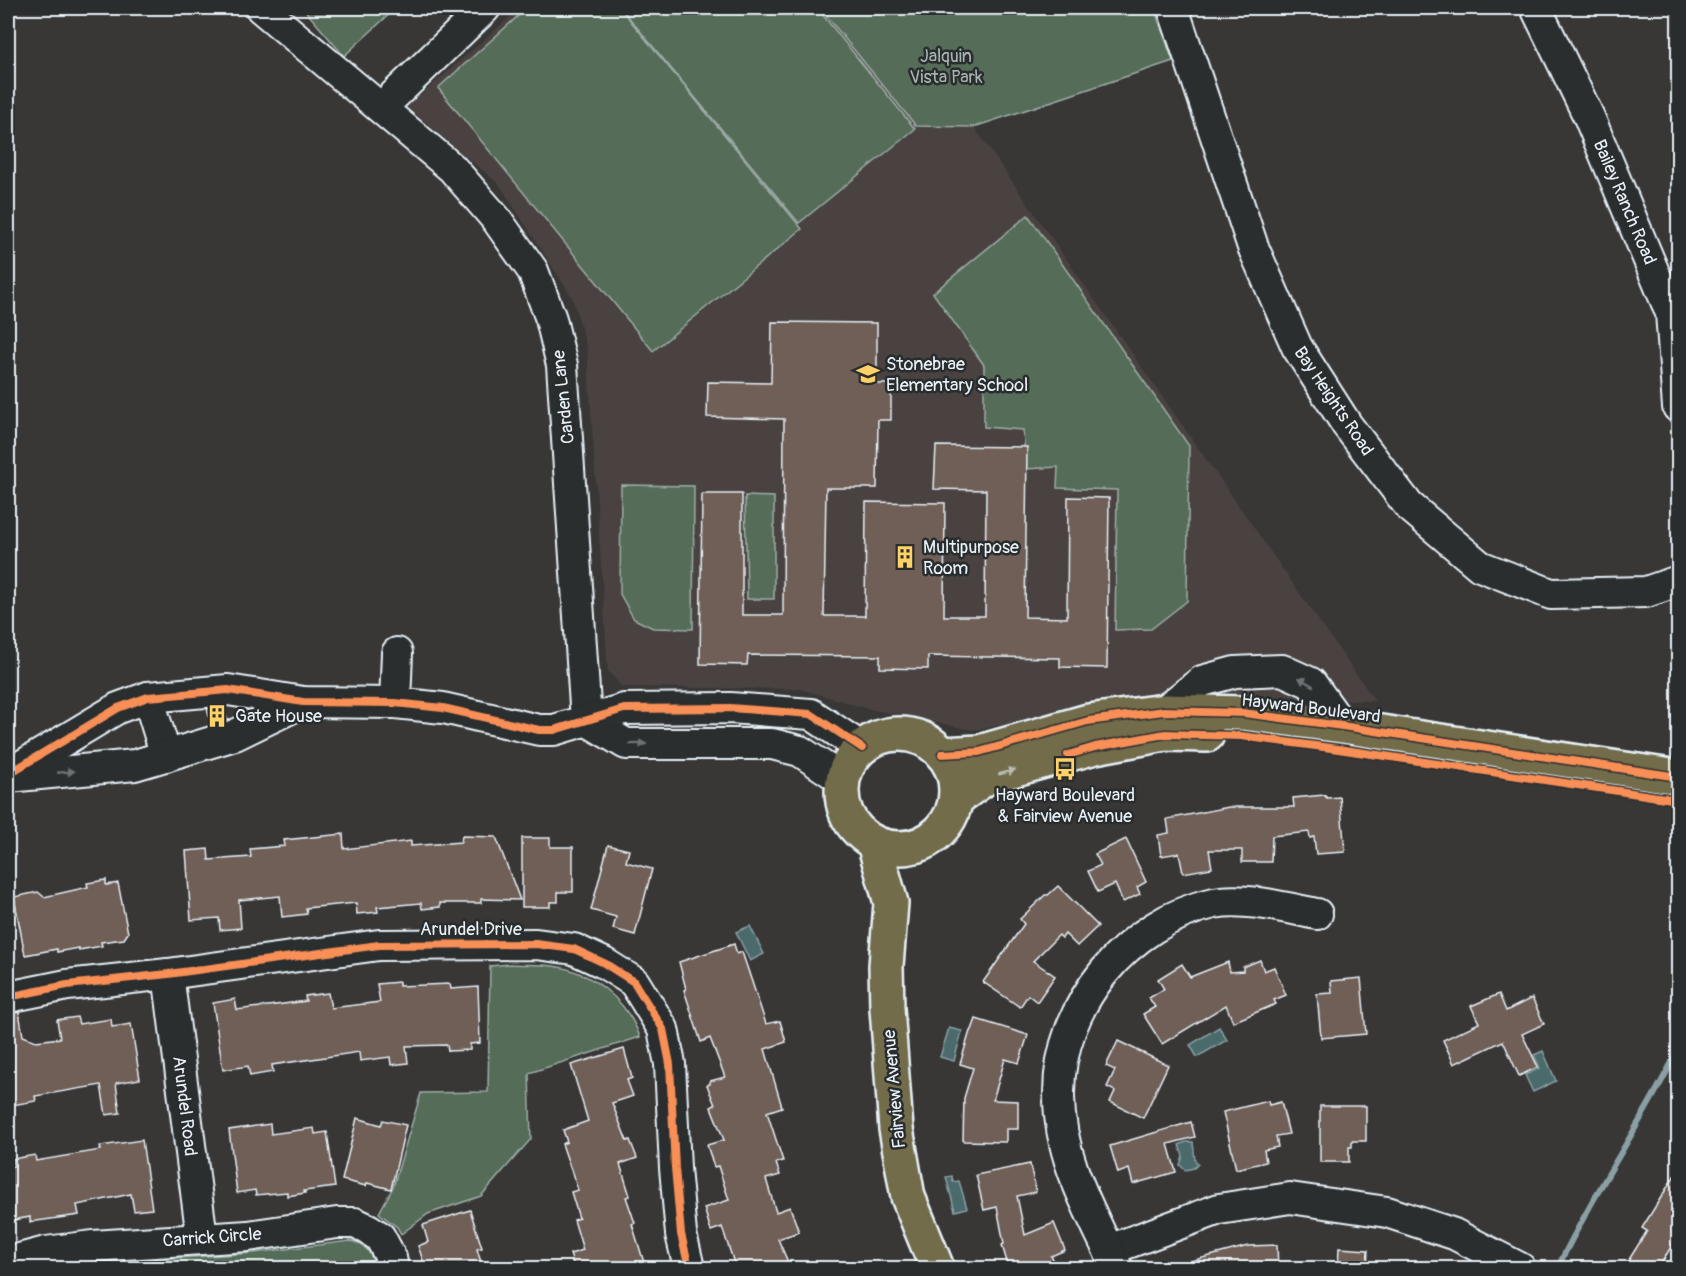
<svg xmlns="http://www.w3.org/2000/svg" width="1686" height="1276" font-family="Pangolin,sans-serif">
  <rect width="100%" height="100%" fill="#383736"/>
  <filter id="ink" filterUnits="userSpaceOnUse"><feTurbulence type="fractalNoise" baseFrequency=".0167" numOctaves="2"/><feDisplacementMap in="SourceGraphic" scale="12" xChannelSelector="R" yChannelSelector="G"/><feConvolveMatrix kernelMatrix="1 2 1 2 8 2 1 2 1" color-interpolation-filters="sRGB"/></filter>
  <g filter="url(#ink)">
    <path fill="#494340" d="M520 8H820L916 126 974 127 1375 701 1155 695 1086 711 973 730 869 709 800 689 622 687 608 671 587 349 572 297 499 184 407 107Z"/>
    <g fill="#556c59" stroke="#9eaea8" stroke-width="1.5">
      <path d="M303 8H396L344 56Z"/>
      <path d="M527 8H620L802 229 653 351 438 88Z"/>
      <path d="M621 8H817L915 129 799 223Z"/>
      <path d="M820 8H1154L1173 61 974 127 916 126Z"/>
      <path d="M1028 215 1189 446 1187 601 1151 629 1115 630 1117 490 1057 488 1058 467 1026 469 1023 430 984 427V365L933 293Z"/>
      <path d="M621 485 694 486 693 629 653 628 634 619 620 594Z"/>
      <path d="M745 496 774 497V599H747Z"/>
      <path d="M510 964C524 965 539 964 553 966 591 971 627 1000 640 1037L529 1073 531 1139 481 1196 428 1214 401 1234 397 1227 379 1213 393 1187 421 1093 488 1092 490 966Z"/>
      <path d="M350 1241C366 1244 372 1253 375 1268H139L147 1260 254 1253Z"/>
    </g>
    <g fill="#4b6a6c" stroke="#8aa0a4" stroke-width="1.5">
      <path d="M750 926 764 954 750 961 736 932Z"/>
      <path d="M1219 1027 1227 1040 1197 1057 1190 1045Z"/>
      <path d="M949 1028 962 1031 954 1061 940 1057Z"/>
      <path d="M1543 1051 1556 1081 1533 1092 1525 1075 1540 1068 1534 1055Z"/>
      <path d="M1186 1142H1193L1195 1160 1198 1164 1194 1168 1185 1170 1180 1165 1183 1156 1179 1145Z"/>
      <path d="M952 1176 953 1182 959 1181 967 1208 955 1211 946 1177Z"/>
    </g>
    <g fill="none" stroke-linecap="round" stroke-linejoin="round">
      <path stroke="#8aa0a4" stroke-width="6" d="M1560 1263C1595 1190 1642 1123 1678 1050"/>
    </g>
    <g fill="#705f57" stroke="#e8f1f8" stroke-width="1.5">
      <path d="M772 322 877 323V384H891V420H878L877 488H826L824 616H865L866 502 945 503 944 616H985L986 490 934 489 936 446 1027 447 1025 617 1067 618 1068 497 1109 498 1107 668 1060 667V658L928 656V669L880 668V656L748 655 747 665 700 664 702 494H742V615H783L784 419 707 417 708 382 771 383Z"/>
      <path d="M224 708 227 719 211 724 207 709Z"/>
      <path d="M1324 795 1327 798 1340 797 1345 852 1316 854 1314 837 1310 838 1309 832 1272 836 1271 862H1242V850H1209L1212 868 1183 873 1179 853 1161 856 1158 835 1169 833 1167 819 1229 807H1294L1293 798Z"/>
      <path d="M343 834 344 849 411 841V846L461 842 462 836 496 837 520 900 481 899V903H440V907L422 909 421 903 377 907 378 912 357 914 356 903 306 908 307 914 282 917 280 896 239 900 241 928 220 930 219 918 191 920 186 851 208 849 209 860 251 857 250 849 285 846 284 840Z"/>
      <path d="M522 838H550V847H573V892H558V902H550V907H522Z"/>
      <path d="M1126 839 1146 882 1137 887 1140 894 1123 902 1115 884 1098 892 1088 871 1101 865 1095 854Z"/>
      <path d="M608 845 629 850 626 862 652 869 635 935 613 929 616 917 591 910Z"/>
      <path d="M106 880V885L118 883 128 933 124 939 101 942 102 946 79 950V948L57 952V949L25 955 14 897 38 892 44 897 88 887 87 883Z"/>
      <path d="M1058 886 1098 926 1077 946 1065 934 1062 938 1059 935 1033 961 1055 976 1037 1002 1028 995 1020 1007 983 982 1024 924 1020 919 1045 895H1048Z"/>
      <path d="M734 944 737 954 742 952 766 1024 780 1021 786 1042 765 1049 782 1107 767 1112 783 1161 776 1163 780 1175 766 1179 776 1212 790 1207 799 1232 778 1239 791 1269H736L722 1227 711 1231 704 1208 729 1200 718 1166 714 1167 707 1145 724 1140 711 1107 715 1105 707 1085 710 1084V1081L725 1077 710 1038 701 1042 684 990 686 989 679 962Z"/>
      <path d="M1260 960 1264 971 1274 967 1286 995 1274 1000 1276 1004 1233 1022 1226 1005 1162 1044 1143 1014 1155 1007 1149 998 1164 989 1158 979 1182 964 1190 977 1228 962 1230 972 1243 971V967Z"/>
      <path d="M1361 978 1366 1034 1321 1038 1317 994 1332 993 1331 981Z"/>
      <path d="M399 982V986L450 984 451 989 478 987 480 1043 470 1044V1050L448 1051 447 1045 406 1046 408 1063 391 1065 390 1057 360 1061 359 1052 272 1065 273 1072 250 1076 248 1066 223 1070 213 1003 235 999 237 1010 306 1001 305 996 328 993 331 1008 380 1002 377 984Z"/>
      <path d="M1499 994 1506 1011 1532 998 1544 1024 1522 1034 1538 1067 1519 1076 1503 1041 1454 1064 1443 1040 1479 1023 1471 1006Z"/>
      <path d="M19 1012 23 1036 36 1041 60 1038 57 1020 77 1017 79 1024 111 1019 112 1027 131 1024 140 1079 116 1083 120 1113 106 1115 101 1085 35 1096 36 1101 12 1105 11 1100 8 1101V1014Z"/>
      <path d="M976 1019 1028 1035 1019 1063 1005 1059 993 1100 1018 1101V1129H1006V1142L963 1141 964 1098 973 1068 960 1064 970 1031 972 1030Z"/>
      <path d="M1118 1041 1168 1065 1143 1118 1110 1102 1115 1091 1107 1087 1115 1070 1106 1066Z"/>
      <path d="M624 1049 632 1078 627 1080 633 1096 612 1103 627 1141 630 1140 637 1158 620 1164 630 1196 626 1197 635 1223 632 1224 646 1269H575L570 1254 583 1250 574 1220 579 1218 571 1192 578 1190 562 1144 567 1142 563 1130 588 1121 571 1065Z"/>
      <path d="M1268 1101 1269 1105 1281 1102 1289 1134 1276 1136 1278 1147 1264 1150 1266 1162 1236 1169 1223 1112Z"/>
      <path d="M1320 1106H1366V1141H1352V1147H1349V1162H1320Z"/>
      <path d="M357 1118 381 1125 383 1120 406 1125 391 1189 367 1183 366 1186 342 1180Z"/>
      <path d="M1191 1122 1195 1137 1168 1144 1176 1172 1133 1184 1129 1169 1118 1173 1110 1146Z"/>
      <path d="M270 1124 271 1134 314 1128 315 1134 327 1132 335 1187 304 1191 305 1193 287 1196V1192L256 1195 255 1190 237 1193 229 1130Z"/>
      <path d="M142 1140 152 1209 134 1211 131 1194 77 1205 79 1215 30 1222V1217L8 1221V1167L14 1166 12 1159 35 1155 36 1161 101 1150 100 1146Z"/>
      <path d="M1030 1164 1036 1192 1017 1196 1025 1235 1054 1223 1065 1250 1051 1256 1054 1261 1049 1264 1051 1269H1009L1002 1245 1004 1244 997 1207 984 1210 976 1175Z"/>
      <path d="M1678 1170V1235L1658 1269H1623L1647 1231 1642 1228Z"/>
      <path d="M470 1210 482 1248 477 1249 483 1269H426L418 1246 428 1242 423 1225Z"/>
      <path d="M1277 1245 1278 1269H1183V1263L1248 1246Z"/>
      <path d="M1339 1248 1368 1250 1367 1269H1338Z"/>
    </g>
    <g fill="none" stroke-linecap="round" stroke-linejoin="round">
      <g stroke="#e8f1f8" stroke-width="34">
        <g id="minor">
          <path d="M261 8 452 168 497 220 533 271 551 319 562 365 586 720"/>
          <path d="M1173 8 1253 247 1297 347 1347 425 1409 506 1480 566 1551 594 1646 592 1678 581"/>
          <path d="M1536 8 1589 117 1671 313 1678 407"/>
          <path d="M381 108 485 8"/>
          <path d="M148 697 166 756"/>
          <path d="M395 703 397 653"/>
          <path d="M1164 711 1202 681 1235 672 1282 670 1311 683 1342 726"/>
          <path d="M586 720 626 744H772L800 751 843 780"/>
          <path d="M8 774 118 708 148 697 228 690 303 702 395 703 443 708 539 730H554L624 709 730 708 811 714 862 748"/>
          <path d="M8 777 135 765 235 735 303 702"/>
          <path d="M168 974 202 1238"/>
          <path d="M8 997 67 985 168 974 379 945 536 944 574 949 604 963 634 982 663 1029 670 1064 675 1168 681 1234 689 1268"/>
          <path d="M1109 1250 1219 1209 1290 1198 1387 1212 1454 1234 1520 1268"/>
          <path d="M8 1262 46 1252 93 1246 248 1236 337 1223H355L368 1229 380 1237 391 1258 393 1268"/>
          <path d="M1117 1268C1091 1212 1058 1157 1059 1093 1059 1005 1127 922 1214 903 1244 897 1287 908 1317 914"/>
        </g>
      </g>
      <g stroke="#e8f1f8" stroke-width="38">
        <g id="major">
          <circle cx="899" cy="791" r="57"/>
          <path d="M942 754 979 752 1088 721 1164 711 1243 713 1342 726 1678 777"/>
          <path d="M956 799 987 777 1095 747 1165 734 1207 735"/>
          <path d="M874 843 891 903 886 966 887 1008 896 1129 908 1197 937 1268"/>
        </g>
      </g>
      <use href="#minor" stroke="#2a2d2e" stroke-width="30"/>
      <use href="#major" stroke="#726c4b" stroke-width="33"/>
      <g stroke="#2a2d2e" stroke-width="11">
        <g id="cycleway">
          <path d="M942 754 979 752 1088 721 1164 711 1243 713 1342 726 1678 777"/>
          <path d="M1068 755 1095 747 1165 734 1241 736 1338 749 1678 800"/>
          <path d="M8 774 118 708 148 697 228 690 303 702 395 703 443 708 539 730H554L624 709 730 708 811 714 862 748"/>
          <path d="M8 997 67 985 168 974 379 945 536 944 574 949 604 963 634 982 663 1029 670 1064 675 1168 681 1234 689 1268"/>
        </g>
      </g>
      <use href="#cycleway" stroke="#f78f57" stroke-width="8"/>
    </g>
    <defs><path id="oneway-solid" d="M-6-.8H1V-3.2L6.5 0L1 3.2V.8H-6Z" transform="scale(1.5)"/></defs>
    <g fill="#6c7275">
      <use href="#oneway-solid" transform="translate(1306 682) rotate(-149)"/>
      <use href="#oneway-solid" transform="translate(638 744)"/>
      <use href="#oneway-solid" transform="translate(66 772) rotate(-5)"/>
    </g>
    <use fill="#b9bcb3" href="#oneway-solid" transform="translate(1007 772) rotate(-16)"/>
  </g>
  <defs>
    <g id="school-bare" transform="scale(1.8)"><path d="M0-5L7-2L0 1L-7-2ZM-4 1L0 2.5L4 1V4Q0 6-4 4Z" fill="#ffd166" stroke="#2a2d2e" stroke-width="2.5" paint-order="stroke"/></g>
    <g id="building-bare" transform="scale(1.8)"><path d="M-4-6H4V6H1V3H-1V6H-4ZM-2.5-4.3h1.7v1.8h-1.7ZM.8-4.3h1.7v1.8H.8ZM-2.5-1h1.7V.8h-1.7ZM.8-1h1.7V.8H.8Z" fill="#ffd166" stroke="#2a2d2e" stroke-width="2.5" paint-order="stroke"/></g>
    <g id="bus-bare" transform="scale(1.8)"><path d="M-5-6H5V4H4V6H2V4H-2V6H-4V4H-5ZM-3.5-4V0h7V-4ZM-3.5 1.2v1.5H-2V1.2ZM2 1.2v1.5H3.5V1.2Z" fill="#ffd166" stroke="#2a2d2e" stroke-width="2.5" paint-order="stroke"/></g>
  </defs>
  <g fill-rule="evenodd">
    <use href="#school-bare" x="868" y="374"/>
    <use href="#building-bare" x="905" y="557"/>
    <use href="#building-bare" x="217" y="716"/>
    <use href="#bus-bare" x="1065" y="769"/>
  </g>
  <g text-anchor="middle" stroke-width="5" stroke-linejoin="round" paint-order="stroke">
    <g font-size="18" fill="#a6b5b0" stroke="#2a2d2e">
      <text x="946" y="62">Jalquin<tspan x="946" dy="21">Vista Park</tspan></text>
    </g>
    <g font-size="18" fill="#e8f1f8" stroke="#2a2d2e">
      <text transform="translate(1625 202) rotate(67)" y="6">Bailey Ranch Road</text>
      <text transform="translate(563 397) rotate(-96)" y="6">Carden Lane</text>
      <text transform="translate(1334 401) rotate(56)" y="6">Bay Heights Road</text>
      <text transform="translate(1311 708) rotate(7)" y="6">Hayward Boulevard</text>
      <text x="471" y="935">Arundel Drive</text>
      <text transform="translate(894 1089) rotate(-95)" y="6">Fairview Avenue</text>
      <text transform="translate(185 1106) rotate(83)" y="6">Arundel Road</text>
      <text transform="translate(212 1237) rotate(-4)" y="6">Carrick Circle</text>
    </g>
    <g font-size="18" fill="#e8f1f8" stroke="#2a2d2e" text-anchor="start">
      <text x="886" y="370">Stonebrae<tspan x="886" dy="21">Elementary School</tspan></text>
      <text x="923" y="553">Multipurpose<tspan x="923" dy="21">Room</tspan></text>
      <text x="235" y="722">Gate House</text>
      <text x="1065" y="801" text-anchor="middle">Hayward Boulevard<tspan x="1065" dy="21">&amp; Fairview Avenue</tspan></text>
    </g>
  </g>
  <rect width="1686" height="1276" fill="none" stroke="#2a2d2e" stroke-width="30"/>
  <rect x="15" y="15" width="1656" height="1246" fill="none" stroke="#e8f1f8" stroke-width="2" filter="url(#ink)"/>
</svg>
